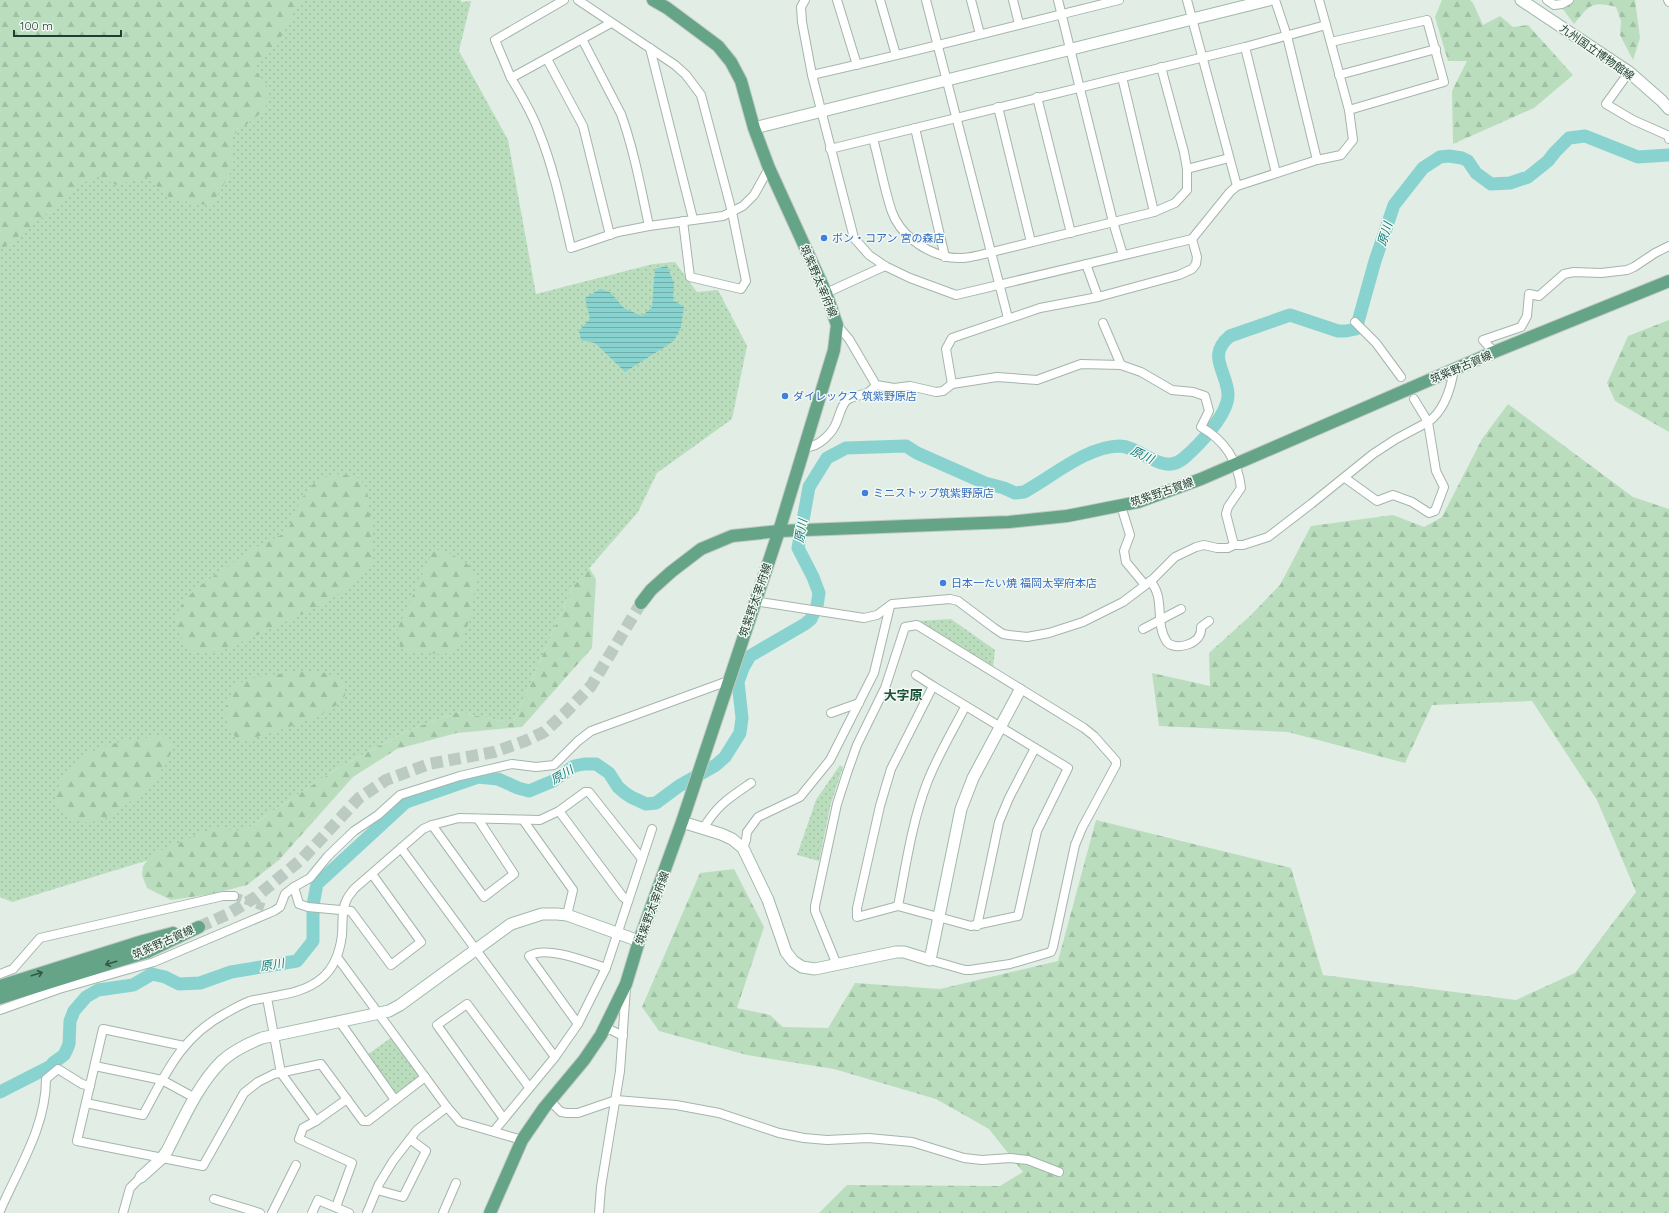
<svg xmlns="http://www.w3.org/2000/svg" width="1669" height="1213" font-family="Quicksand,'Noto Sans JP',sans-serif">
  <defs>
    <pattern id="green-dots" width="8" height="8" patternUnits="userSpaceOnUse"><rect width="8" height="8" fill="#badebd"/><path d="M2 2h.1M6 6h.1" fill="none" stroke="#a0c0a3" stroke-width="1.8" stroke-linecap="round"/></pattern>
    <pattern id="forest-firs" width="22" height="20" patternUnits="userSpaceOnUse"><rect width="22" height="20" fill="#badebd"/><path d="M5 1l3.5 6h-7zM16 11l3.5 6h-7z" fill="#a0c0a3"/></pattern>
    <pattern id="water-rules" width="6" height="5" patternUnits="userSpaceOnUse"><rect width="6" height="5" fill="#88d3d0"/><path d="M0 2.5h6" fill="none" stroke="#6fada9"/></pattern>
  </defs>
  <rect width="100%" height="100%" fill="#e2ede6"/>
  <g fill="url(#green-dots)">
    <path d="M289 0H461V2L471 1 459 51 508 140 536 294 653 264 675 262 697 292 718 290 747 346 732 419 657 473 638 512 572 588 513 723 457 712 405 732 338 768 243 831 12 902 0 897V242L249 56Z"/>
    <path d="M951 619 995 650 993 667 917 621Z"/>
    <path d="M840 765 843 767 831 803 819 861 797 855 816 800Z"/>
    <path d="M392 1037 419 1074 418 1079 399 1094 393 1093 367 1055Z"/>
  </g>
  <g fill="url(#forest-firs)">
    <path d="M0 0H300L277 45 252 66 267 85 266 109 232 136 234 167 211 206 171 199 147 177 116 185 96 175 79 186 26 231 0 250Z"/>
    <path d="M1442 0H1470L1473 3 1483 25 1500 16 1513 27 1528 25 1573 75 1534 108 1453 144 1452 91 1467 61H1448L1435 17Z"/>
    <path d="M1572 0H1635L1640 38 1633 60 1620 35 1621 21 1616 7C1591 0 1589 6 1574 24L1562 8Z"/>
    <path d="M1669 320V432L1615 401 1607 383 1628 336Z"/>
    <path d="M1508 404 1633 497 1669 509V1213H819L847 1185 1000 1186 1023 1172 989 1129 936 1099 834 1069 747 1055 659 1031 642 1007 700 873 734 869 764 927 737 1008 770 1015 783 1027 828 1028 855 983 940 989 1058 961 1096 820 1291 868 1323 975 1516 1000 1575 973 1636 892 1597 800 1532 701 1432 705 1405 763 1288 732 1159 726 1152 673 1210 686 1209 653 1250 616 1280 585 1311 526 1393 515 1424 527 1442 517 1482 439Z"/>
    <path d="M335 474 355 476 361 480 367 490 372 531 373 558 363 575 342 592 317 607 222 651 207 653 191 650 183 643 177 619 179 609 185 599 201 585 251 550 283 534 289 527 301 499 313 484 321 478Z"/>
    <path d="M436 550C447 551 471 562 474 573 479 588 467 643 453 652 445 657 415 651 404 650L400 648 398 628 432 553Z"/>
    <path d="M589 568 596 579 592 648 522 727 457 733 397 749 353 777 279 860 247 885 212 894 171 900 147 888 142 875 143 866 148 859 159 851 214 828 243 831 338 768 405 732 457 712 513 723 572 588Z"/>
    <path d="M308 671C323 672 331 672 341 682 346 687 347 694 343 699 330 715 281 730 260 736 255 737 250 740 245 740 242 740 239 739 236 738 228 727 222 716 228 702 230 696 233 688 239 684 253 674 290 674 308 671Z"/>
    <path d="M157 736C184 740 167 762 158 775 153 781 149 788 142 794 133 800 123 806 114 812 110 814 106 819 101 820 82 827 55 818 56 795 57 781 80 759 92 752 109 741 138 740 157 736Z"/>
  </g>
  <path fill="url(#water-rules)" d="M667 266 674 283 673 300 684 307 681 327 674 341 625 372 595 343 581 340 579 331 590 319 585 298 600 289 610 292 624 308 642 316 652 307 655 269Z"/>
  <g fill="none" stroke-linecap="round" stroke-linejoin="round">
    <path stroke="#88d3d0" stroke-width="13" d="M0 1092 51 1066 53 1063 64 1055 67 1049 69 1044 70 1021 74 1011 86 997 98 990 133 985 152 974 165 977 179 984 200 983 231 972 297 961 313 941V905L317 884 406 802 478 777 498 779 518 788 529 791 553 781 574 766 584 764H596L609 773 618 787 625 793 631 797 646 804 656 803 679 786 716 765 725 757 740 733 742 718 738 682 743 668 750 656 805 624 811 619 817 606 819 593 813 577 798 548 809 487 827 458 846 448 906 446 917 453 985 483 1004 488 1015 493 1024 492C1053 476 1086 447 1119 446 1142 446 1162 477 1184 458 1198 446 1229 414 1228 394 1227 371 1206 356 1230 336L1290 315 1338 331H1346L1356 329 1375 261 1394 205 1423 168 1440 157 1449 156 1462 158 1468 161 1476 173 1491 184 1510 183 1528 177 1548 161 1555 152 1569 138 1585 136 1638 157 1669 155"/>
    <path stroke="#bbcac2" stroke-width="8" stroke-dasharray="8 4" stroke-linecap="butt" d="M234 896 266 908"/>
    <path stroke="#bbcac2" stroke-width="12" stroke-dasharray="12 6" stroke-linecap="butt" d="M199 927 228 914 256 897 303 858 359 798 386 780 429 764 494 752 525 741 544 732 564 714 591 686 641 603"/>
    <g stroke="#a4b5ac" stroke-width="10">
      <g id="street">
        <path d="M578 0 675 65 686 75 701 95 732 212 746 281 741 289 690 277 683 221"/>
        <path d="M805 0 801 7 802 22 812 75 854 238 869 255 885 266 910 278 956 295 1192 239 1230 192 1237 186 1317 160 1341 155 1353 140 1349 110 1326 25 1245 47 830 149"/>
        <path d="M837 0 857 65"/>
        <path d="M880 0 896 55"/>
        <path d="M926 0 1008 318"/>
        <path d="M971 0 980 34"/>
        <path d="M1013 0 1019 24"/>
        <path d="M1058 0 1113 222 1123 255"/>
        <path d="M1187 0 1237 186"/>
        <path d="M1275 0 1287 36 1317 160"/>
        <path d="M1319 0 1326 25"/>
        <path d="M1547 0 1554 5 1562 4 1569 0"/>
        <path d="M1668 0 1669 2"/>
        <path d="M611 23 511 78C522 96 532 113 539 132 554 169 562 209 571 248L618 232 649 226 723 216 743 206 754 195 769 168"/>
        <path d="M582 39 621 114C634 150 641 189 649 226"/>
        <path d="M1331 42 1427 20 1444 82 1349 110"/>
        <path d="M1245 47 1276 173"/>
        <path d="M650 48 693 219"/>
        <path d="M547 59 583 126 610 235"/>
        <path d="M1629 72 1606 104 1633 120 1669 136V139"/>
        <path d="M812 75C915 52 1017 25 1119 0"/>
        <path d="M1339 75 1436 49"/>
        <path d="M1122 77 1154 212"/>
        <path d="M511 78 495 40 564 0"/>
        <path d="M1037 97 1071 233"/>
        <path d="M998 107 1031 242"/>
        <path d="M915 128 945 257"/>
        <path d="M873 139C880 163 884 189 892 212 900 234 922 250 944 256 959 261 977 256 992 252L1154 212 1175 203 1187 190V169L1184 152 1161 67"/>
        <path d="M1187 169 1229 158"/>
        <path d="M1086 264 1098 297"/>
        <path d="M826 293 885 266"/>
        <path d="M1355 322 1376 343 1401 377"/>
        <path d="M1103 323 1121 365"/>
        <path d="M837 325 849 339 876 385 894 388 910 386 936 392 943 391 952 384 997 377 1037 380 1081 364 1121 365 1141 372 1172 390 1193 392 1205 396 1209 411 1201 427C1224 440 1238 461 1241 488L1228 507 1226 514 1234 545"/>
        <path d="M1494 352 1483 340 1521 327 1527 316 1529 294 1539 296 1564 274 1574 272 1601 273 1627 270 1634 267 1655 253 1669 246"/>
        <path d="M952 384 946 349 952 338 1040 308 1098 297 1179 275 1192 269 1196 264 1197 257 1192 239"/>
        <path d="M805 447C818 448 833 433 837 421 840 414 841 407 846 401 852 395 862 396 869 392 872 390 874 387 876 385"/>
        <path d="M1345 478 1377 501 1393 495 1412 502 1429 513 1435 511 1444 487 1436 471 1428 422C1444 411 1451 388 1454 369"/>
        <path d="M1121 506 1130 535 1124 551 1126 562 1145 585"/>
        <path d="M1150 581C1166 598 1154 623 1167 642 1174 651 1203 645 1201 627L1209 621"/>
        <path d="M754 601 864 618 877 615 892 604 950 599 958 601 994 628 1003 634 1009 635 1027 637 1049 633 1083 622 1123 602 1152 580 1175 557 1196 547 1204 545 1217 548H1228L1234 545H1243L1268 537 1311 504 1373 454 1396 439 1428 422 1414 399"/>
        <path d="M1143 629 1181 609"/>
        <path d="M916 675 933 686"/>
        <path d="M933 686 1068 768 1037 831 1018 916 971 926 898 906 857 917V908L880 806 891 769Z"/>
        <path d="M831 713 859 703"/>
        <path d="M559 811 623 897 628 901"/>
        <path d="M523 820 573 890 567 915"/>
        <path d="M432 825 484 897 514 874 478 819"/>
        <path d="M703 829C717 805 729 798 751 783"/>
        <path d="M401 848 555 1057"/>
        <path d="M743 848 746 840 747 832 758 817 800 797 830 760 874 673 890 606"/>
        <path d="M294 887 299 904 308 907 351 911 391 965 421 942 372 874"/>
        <path d="M898 906C906 865 912 822 927 783 937 757 952 732 965 707"/>
        <path d="M977 926 999 822 1009 798 1035 748"/>
        <path d="M337 957 447 1107 460 1122 522 1140"/>
        <path d="M837 965 815 911V906L837 804 847 773 857 745 885 688 905 627 917 625 1084 728 1094 736 1116 761V765L1082 828 1075 845 1053 947 1051 952 1010 964 970 970H965L930 960"/>
        <path d="M0 974 13 969 40 938 223 896H234"/>
        <path d="M267 998 281 1073 316 1121 347 1099"/>
        <path d="M0 1010 59 989 154 962 274 911 280 907 285 894 294 887 310 878 328 856 354 831 378 815 400 795 460 776 512 764 536 767 554 765 578 741 591 731 728 681"/>
        <path d="M340 1022 395 1100"/>
        <path d="M578 1024 529 956C547 945 587 962 606 968"/>
        <path d="M603 1030H611L623 1036"/>
        <path d="M184 1046 103 1029 77 1141 203 1166 244 1093 258 1082 274 1074 321 1064 363 1121H368L425 1077"/>
        <path d="M95 1066 162 1080 195 1098"/>
        <path d="M550 1101 561 1112 567 1113H578L616 1100 676 1105 719 1113 779 1133 804 1138 827 1140 868 1138 912 1142 964 1158 982 1160 1010 1158 1028 1160 1059 1172"/>
        <path d="M86 1103 143 1115C166 1073 181 1037 226 1013 233 1009 242 1004 250 1001 275 995 302 995 322 978 335 967 340 951 342 935 343 923 341 910 347 899 349 895 352 892 354 889L423 829 432 825 459 818 540 820 559 811 585 792H589L642 859"/>
        <path d="M504 1119 437 1025 467 1004 529 1087"/>
        <path d="M316 1121 303 1128 299 1139 352 1163 336 1207"/>
        <path d="M494 1131 555 1057 578 1024 606 968 652 829"/>
        <path d="M377 1190 403 1197 426 1151 410 1139"/>
        <path d="M214 1199 260 1213"/>
        <path d="M0 1211C18 1169 46 1127 46 1079L58 1069 82 1084 90 1086"/>
        <path d="M123 1213 130 1188 141 1177"/>
        <path d="M272 1213 296 1165"/>
        <path d="M312 1213 318 1200 349 1213"/>
        <path d="M367 1213 379 1184 393 1161 417 1130 447 1107"/>
        <path d="M443 1213 456 1183"/>
        <path d="M599 1213 601 1187 620 1071 626 988"/>
      </g>
    </g>
    <g stroke="#a0b9ab" stroke-width="13">
      <g id="secondary">
        <path d="M1521 0 1629 72 1662 101 1669 109"/>
        <path d="M754 128 1269 0"/>
        <path d="M682 822 721 834 732 839 743 848 768 900 786 952 793 961 802 967 815 969 896 952H904L930 960 961 809 973 778 1020 690"/>
        <path d="M141 1177 161 1159 167 1151C182 1122 198 1084 222 1061 234 1050 247 1044 262 1038L389 1011 400 1005 511 924 542 914H557L567 915 639 941"/>
      </g>
    </g>
    <g stroke="#c1c9c5" stroke-width="14">
      <g id="primary">
        <path d="M641 603 651 590 671 572 701 549 732 536 779 531 1009 522 1067 516 1138 502 1201 479 1494 352 1669 281"/>
        <path d="M0 986 143 941 173 933"/>
        <path d="M0 998 147 952 199 927"/>
        <path d="M490 1213 522 1140 544 1108 584 1060 601 1035 626 984 639 941 682 822 779 531 834 350 837 325 826 293 769 168 754 128 741 81 731 62 718 46 667 8 653 0"/>
      </g>
    </g>
    <use href="#street" stroke="#fff" stroke-width="8"/>
    <use href="#secondary" stroke="#fff" stroke-width="11"/>
    <use href="#primary" stroke="#65a487" stroke-width="12"/>
  </g>
  <defs><path id="oneway-shaft" d="M-6 0H5M1.5-3L5.5 0L1.5 3" fill="none" stroke-width="1.6" stroke-linecap="round" stroke-linejoin="round"/></defs>
  <g stroke="#325846">
    <use href="#oneway-shaft" transform="translate(111 963) rotate(163)"/>
    <use href="#oneway-shaft" transform="translate(37 974) rotate(-17)"/>
  </g>
  <g fill="#3f7fe0" stroke="#f2f9f4" stroke-width="1.5">
    <circle cx="824" cy="238" r="4"/>
    <circle cx="785" cy="396" r="4"/>
    <circle cx="865" cy="493" r="4"/>
    <circle cx="943" cy="583" r="4"/>
  </g>
  <g text-anchor="middle" stroke-width="3" stroke-linejoin="round" paint-order="stroke">
    <g font-size="11" fill="#213e31" stroke="#f2f9f4">
      <text transform="translate(1597 52) rotate(35)" y="4">九州国立博物館線</text>
      <text transform="translate(819 281) rotate(67)" y="4">筑紫野太宰府線</text>
      <text transform="translate(1461 367) rotate(-23)" y="4">筑紫野古賀線</text>
      <text transform="translate(1162 492) rotate(-19)" y="4">筑紫野古賀線</text>
      <text transform="translate(755 600) rotate(-71)" y="4">筑紫野太宰府線</text>
      <text transform="translate(652 908) rotate(-70)" y="4">筑紫野太宰府線</text>
      <text transform="translate(163 942) rotate(-24)" y="4">筑紫野古賀線</text>
    </g>
    <g font-size="11" fill="#366cbe" stroke="#f2f9f4" text-anchor="start">
      <text x="832" y="242">ボン・コアン 宮の森店</text>
      <text x="793" y="400">ダイレックス 筑紫野原店</text>
      <text x="873" y="497">ミニストップ筑紫野原店</text>
      <text x="951" y="587">日本一たい焼 福岡太宰府本店</text>
    </g>
    <g font-size="12" font-style="italic" fill="#197c7a" stroke="#f2f9f4">
      <text transform="translate(1385 234) rotate(-73)" y="4">原川</text>
      <text transform="translate(1142 455) rotate(25)" y="4">原川</text>
      <text transform="translate(801 531) rotate(-81)" y="4">原川</text>
      <text transform="translate(562 775) rotate(-31)" y="4">原川</text>
      <text transform="translate(272 965) rotate(-9)" y="4">原川</text>
    </g>
    <g font-size="13" font-weight="bold" fill="#1c513a" stroke="#f2f9f4">
      <text x="903" y="700">大字原</text>
    </g>
  </g>
  <path d="M14 30v6h107v-6" fill="none" stroke="#213e31" stroke-width="2"/>
  <text x="20" y="30" font-size="12" fill="#213e31" stroke="#f2f9f4" stroke-width="3" paint-order="stroke">100 m</text>
</svg>
